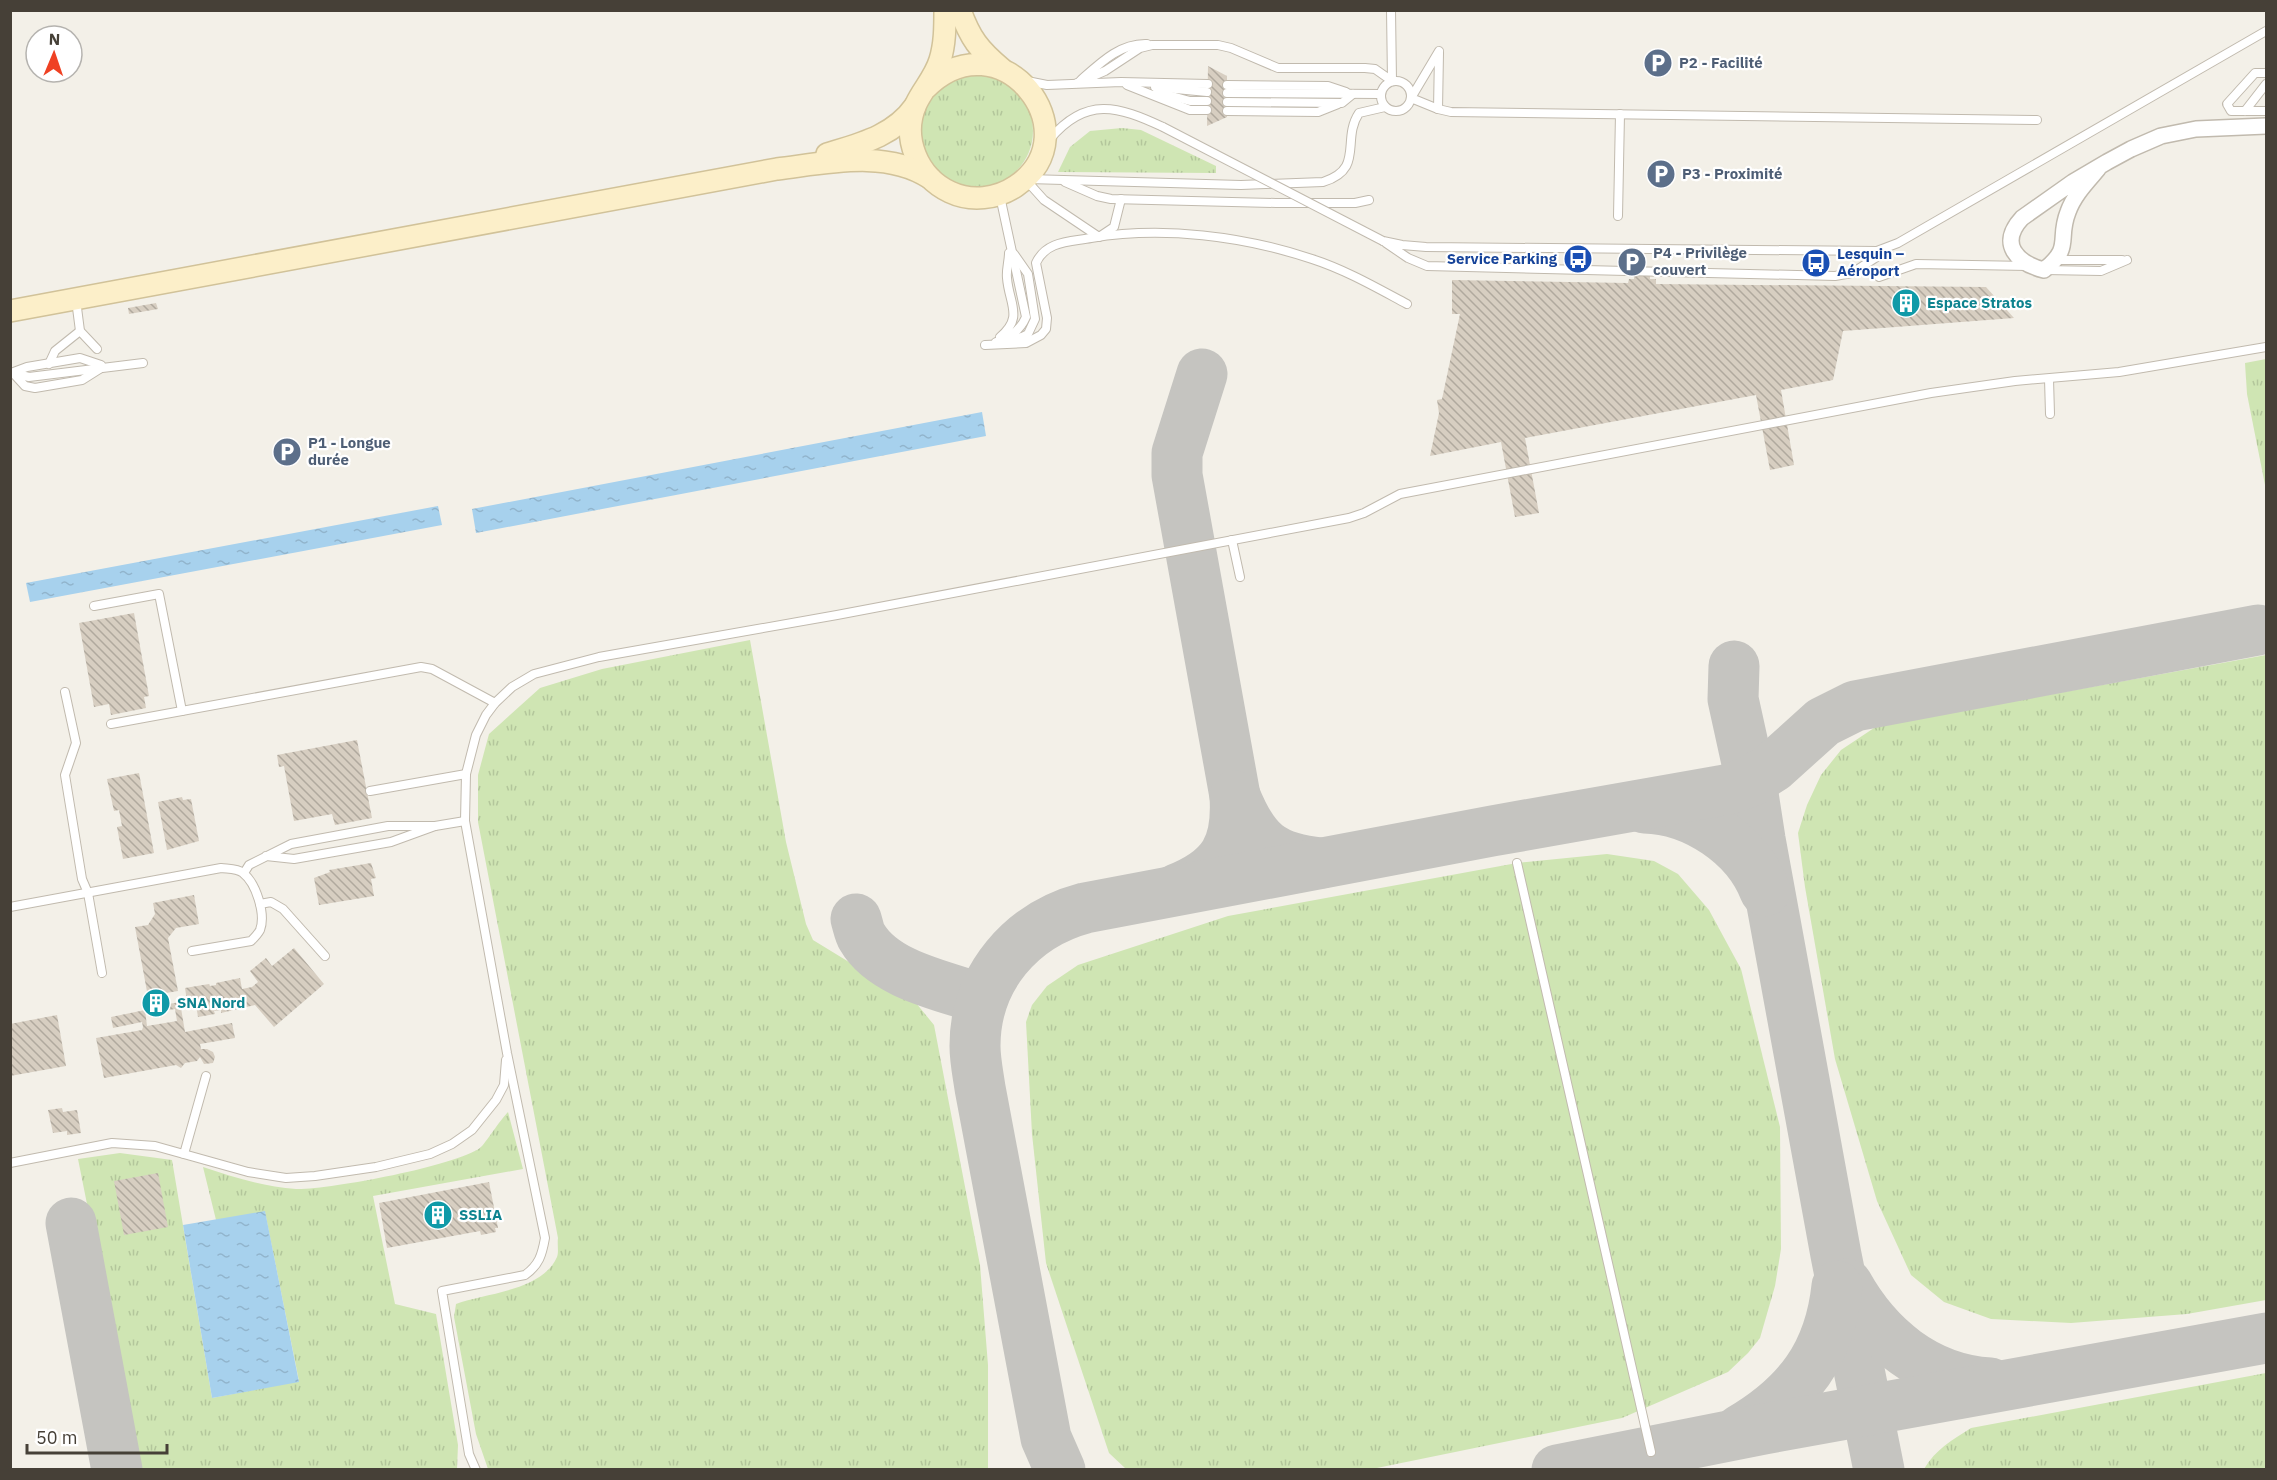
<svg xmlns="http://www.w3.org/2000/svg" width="2277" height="1480" font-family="'IBM Plex Sans',sans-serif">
  <defs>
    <pattern id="grass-tufts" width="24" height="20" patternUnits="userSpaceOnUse" patternTransform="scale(1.5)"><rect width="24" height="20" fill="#cfe5b3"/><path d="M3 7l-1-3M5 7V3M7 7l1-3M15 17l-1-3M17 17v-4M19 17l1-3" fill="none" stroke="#b3c69b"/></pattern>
    <pattern id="water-ripples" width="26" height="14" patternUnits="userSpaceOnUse" patternTransform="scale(1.5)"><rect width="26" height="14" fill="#a7d1ed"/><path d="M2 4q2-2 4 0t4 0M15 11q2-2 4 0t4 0" fill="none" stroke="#91b4cc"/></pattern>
    <pattern id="building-back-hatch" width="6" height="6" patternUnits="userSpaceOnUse" patternTransform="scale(1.5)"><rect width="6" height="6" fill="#d7cec1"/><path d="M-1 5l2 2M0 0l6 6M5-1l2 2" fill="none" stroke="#b0a99e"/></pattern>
  </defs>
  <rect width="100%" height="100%" fill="#f3f0e8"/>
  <g fill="url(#grass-tufts)">
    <circle cx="977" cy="131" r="56"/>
    <path d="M1122 128 1141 130 1216 166V173L1058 172 1070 147 1090 131Z"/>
    <path d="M2266 359V490L2247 394 2245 363Z"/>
    <path d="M750 640 786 842 806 924 813 940 916 1003 934 1025 980 1265 988 1365V1469H488L476 1434 454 1317 456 1304C486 1293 542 1291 557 1257 559 1252 557 1244 558 1238L478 822V775L489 734 540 688 602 669Z"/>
    <path d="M2266 655V1300L2187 1314 2071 1323 1991 1319 1944 1302 1911 1275 1877 1201 1835 1059 1805 887 1798 833 1807 805 1821 775 1841 750 1877 726Z"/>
    <path d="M1607 854 1654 861 1678 874 1709 910 1741 969 1780 1127 1781 1249 1775 1286 1760 1338 1748 1353 1728 1372 1622 1418 1372 1469H1126L1109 1453 1046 1263 1032 1134 1026 1022 1032 1005 1047 986 1078 965 1228 916 1517 863Z"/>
    <path d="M508 1112 523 1169 373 1196 395 1304 436 1314 458 1445 457 1469H140L78 1159 120 1153 172 1160 212 1398 299 1381 265 1212 216 1220 203 1167C233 1177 264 1187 296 1189 328 1190 455 1166 480 1148 485 1144 500 1120 508 1112Z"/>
    <path d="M2266 1373V1469H1924C1936 1449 1952 1440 1971 1428Z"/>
  </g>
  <g fill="url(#water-ripples)">
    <path d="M982 412 986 436 476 533 472 509Z"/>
    <path d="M438 506 442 525 30 602 26 583Z"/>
    <path d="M265 1211 299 1382 212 1398 183 1225Z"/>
  </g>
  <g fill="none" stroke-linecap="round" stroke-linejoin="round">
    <g stroke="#c5c4c0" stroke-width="51">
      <path d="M1202 374 1177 453V475L1235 796"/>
      <path d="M1734 666 1733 699 1751 781 1760 839 1836 1255 1879 1470"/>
      <path d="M1644 808C1694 809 1747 844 1765 891"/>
      <path d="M1177 889C1224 870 1238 846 1235 796 1254 843 1271 858 1321 863"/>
      <path d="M856 919C858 925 859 932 862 937 884 975 944 986 982 999"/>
      <path d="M71 1223 117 1470"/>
      <path d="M1847 1284C1877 1338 1926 1379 1990 1383"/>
      <path d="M1740 1430C1798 1396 1830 1354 1837 1286"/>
      <path d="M1060 1470 1046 1438 980 1088C978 1074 975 1060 975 1046 975 978 1021 925 1085 908L1492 831 1730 789 1751 781 1773 767 1823 722 1855 706 2258 630"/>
      <path d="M1557 1470 1764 1429 2266 1338"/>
    </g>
  </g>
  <g fill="url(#building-back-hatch)">
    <path d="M1208 66 1227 76V117L1207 126Z"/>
    <path d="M1634 274H1650V279H1656V284L1986 287 2014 318 1843 331 1833 380 1781 390 1794 465 1770 470 1756 395 1525 438 1539 513 1515 517 1501 442 1430 456 1439 413 1437 400 1442 399 1460 314H1452V280L1628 283 1629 279H1634Z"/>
    <path d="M156 303 158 309 129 314 128 308Z"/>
    <path d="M134 613 149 696 144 697 146 708 111 715 109 704 94 707 79 623Z"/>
    <path d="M357 740 372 818 335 825 332 814 294 821 284 766 279 767 277 755Z"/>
    <path d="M139 773 154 853 123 859 117 827 122 826 119 810 114 811 107 779Z"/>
    <path d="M182 797 183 800 191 799 199 841 167 850 158 802Z"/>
    <path d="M371 863 376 878 371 879 374 896 319 905 314 878 330 872 329 870Z"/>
    <path d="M194 895 199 924 176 928 168 938 178 991 166 993 168 1004 187 1001 185 988 209 984 210 986 216 985V983L240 978 242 989 252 987 258 982 250 971 266 958 272 966 294 948 324 984 274 1027 255 1005 221 1013V1010L214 1011 215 1014 198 1017 196 1005 181 1008 185 1032 232 1023 235 1038 200 1044 201 1049H207L213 1052 215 1057 213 1063 204 1064 200 1057 197 1061 185 1063 181 1068 176 1065 104 1078 96 1038 142 1030 143 1027 142 1022 113 1028 111 1017 145 1010 147 1026 177 1021 175 1009 151 1013 135 927 148 925 155 914 153 903Z"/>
    <path d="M57 1015 66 1066 10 1076V1024Z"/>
    <path d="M62 1108 63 1112 77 1110 81 1133 67 1135V1131L53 1133 48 1110Z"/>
    <path d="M158 1173 168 1227 124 1235 114 1181Z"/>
    <path d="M489 1182 498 1228H495L496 1232 481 1235 480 1231 387 1248 379 1203Z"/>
  </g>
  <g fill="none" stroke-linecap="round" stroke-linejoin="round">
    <g stroke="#c1baae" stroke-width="10">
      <g id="lane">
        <path d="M1391 10 1392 81"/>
        <path d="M1439 51 1411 98 1438 109 1451 112 2037 120"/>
        <path d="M2266 73H2255L2227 104 2231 111H2266"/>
        <path d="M1081 80C1100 63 1120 43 1147 44"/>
        <circle cx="1396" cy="96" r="15"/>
        <path d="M1027 81 1047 85 1121 82 1208 84"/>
        <path d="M1077 83 1105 71 1140 48 1152 45H1218L1231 48 1278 68H1365L1375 69 1392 81"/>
        <path d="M1127 85 1190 110H1207"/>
        <path d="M1227 85 1328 86 1346 92"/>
        <path d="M1155 87 1207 92"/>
        <path d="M1157 92 1190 101H1207"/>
        <path d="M1227 93 1380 94"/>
        <path d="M1227 102 1342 103 1353 94"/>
        <path d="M1438 109 1439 53"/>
        <path d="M1227 111 1318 112 1338 104"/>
        <path d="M2245 111 2266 84"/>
        <path d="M1050 139C1086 96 1118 106 1163 127"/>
        <path d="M1028 179 1241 185 1323 182C1365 169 1341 140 1359 113L1385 107"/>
        <path d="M1026 180 1044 200 1099 237 1114 227 1121 199"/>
        <path d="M1065 182 1097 196 1111 199 1276 203H1355L1369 200"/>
        <path d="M1618 216 1620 114"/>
        <path d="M1383 241 1402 245 1426 247 1877 251 1898 243 2266 31"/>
        <path d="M1386 243 1408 258 1427 266 1835 276 1852 273 1886 251"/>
        <path d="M2057 260H2122"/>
        <path d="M2045 270 2101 271 2127 260"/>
        <path d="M1879 277 1916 264 2028 266"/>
        <path d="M76 300 80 331 97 349"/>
        <path d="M1000 337C1024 317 1009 304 1007 278 1006 270 1009 261 1009 253"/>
        <path d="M1010 340 1022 337 1028 334 1035 319 1028 274 1014 254"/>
        <path d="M996 342C1010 338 1020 331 1026 317L1000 196"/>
        <path d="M985 345 1026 343 1041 335 1046 329 1047 318 1036 263C1046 241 1069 242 1091 238 1163 226 1243 236 1312 259 1346 270 1377 288 1407 304"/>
        <path d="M49 364 55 351 80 331"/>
        <path d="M11 373 27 367 80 358 101 365"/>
        <path d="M13 373 29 377 143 363"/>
        <path d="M14 374 25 386 35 388 82 380 101 368"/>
        <path d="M2049 379 2050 414"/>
        <path d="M1232 540 1240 577"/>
        <path d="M94 606 159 594 182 711"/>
        <path d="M65 692 76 743 65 775 82 879 88 893 102 973"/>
        <path d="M111 724 421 667 432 669 495 703"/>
        <path d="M370 791 466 774"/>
        <path d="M435 826 465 821"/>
        <path d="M1517 863 1651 1452"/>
        <path d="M244 873 249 865 291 844 388 826H435L391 842 294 859 266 856"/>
        <path d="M260 904 271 902 283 909 325 956"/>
        <path d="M10 907 221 868C228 869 237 868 243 873 256 883 266 914 260 930 258 934 254 938 251 941L192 951"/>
        <path d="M184 1154 206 1076"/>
        <path d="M10 1163 112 1143 155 1146 248 1172 286 1178 315 1176 376 1167 430 1154 452 1144 472 1130 496 1100 504 1085 506 1060"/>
        <path d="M476 1470 469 1454 442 1291 525 1275C539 1265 542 1255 545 1238L507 1053 465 821 466 774 476 735 486 715 495 703 512 687 534 674 599 657 837 615 1349 518 1364 513 1400 494 1931 393 2015 381 2119 372 2266 347"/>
      </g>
    </g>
    <g stroke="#c1baae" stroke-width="18">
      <path id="street" d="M2098 169C2087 182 2074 195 2068 212 2057 240 2073 247 2044 270 2017 263 1998 244 2022 218L2073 182 2107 162 2131 149 2161 136 2196 129 2266 126"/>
    </g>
    <g stroke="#d1c299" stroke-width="24">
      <g id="secondary">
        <path d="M960 10C970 38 979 50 1002 69"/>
        <path d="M926 88C1000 14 1094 133 1016 186 997 199 971 202 950 192 918 177 901 138 916 104 923 89 935 77 940 60 945 44 945 27 945 10"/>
        <path d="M827 154C860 144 894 136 915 106"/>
        <path d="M10 311 777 169C827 163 886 149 930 178"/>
      </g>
    </g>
    <use href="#lane" stroke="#fff" stroke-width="8"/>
    <use href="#street" stroke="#fff" stroke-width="15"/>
    <use href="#secondary" stroke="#fcefc9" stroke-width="21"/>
    <g stroke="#c1baae" stroke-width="10" stroke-linecap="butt">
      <path id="lane-bridge" d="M1163 127 1383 241"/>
    </g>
    <use href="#lane-bridge" stroke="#fff" stroke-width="8"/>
  </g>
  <defs>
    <g id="parking-disc" transform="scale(1.5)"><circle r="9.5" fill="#5c6f8a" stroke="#fff"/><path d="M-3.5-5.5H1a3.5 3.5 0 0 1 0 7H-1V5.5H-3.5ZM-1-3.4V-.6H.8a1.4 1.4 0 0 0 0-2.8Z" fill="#fff"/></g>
    <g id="bus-disc" transform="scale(1.5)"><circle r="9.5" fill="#1a4fb4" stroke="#fff"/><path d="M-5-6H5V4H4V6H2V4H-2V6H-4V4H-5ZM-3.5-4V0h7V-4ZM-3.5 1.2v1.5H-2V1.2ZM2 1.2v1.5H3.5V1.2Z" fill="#fff"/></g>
    <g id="building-disc" transform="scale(1.5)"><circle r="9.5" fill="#0f9aa8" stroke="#fff"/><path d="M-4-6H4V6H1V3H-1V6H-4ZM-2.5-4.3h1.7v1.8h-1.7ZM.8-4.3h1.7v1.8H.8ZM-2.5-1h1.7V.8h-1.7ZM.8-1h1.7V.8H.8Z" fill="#fff"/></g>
  </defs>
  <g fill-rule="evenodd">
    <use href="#parking-disc" x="1658" y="63"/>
    <use href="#parking-disc" x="1661" y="174"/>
    <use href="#bus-disc" x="1578" y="259"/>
    <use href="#parking-disc" x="1632" y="262"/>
    <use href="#bus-disc" x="1816" y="263"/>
    <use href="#building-disc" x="1906" y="303"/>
    <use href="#parking-disc" x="287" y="452"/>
    <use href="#building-disc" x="156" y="1003"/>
    <use href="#building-disc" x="438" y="1215"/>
  </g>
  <g text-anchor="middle" stroke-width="4.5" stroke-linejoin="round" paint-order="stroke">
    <g font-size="15" font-weight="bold" fill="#4e5e75" stroke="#fff" text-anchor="start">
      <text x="1679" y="68">P2 - Facilité</text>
      <text x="1682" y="179">P3 - Proximité</text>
      <text x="1653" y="258">P4 - Privilège<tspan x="1653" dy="17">couvert</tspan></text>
      <text x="308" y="448">P1 - Longue<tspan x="308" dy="17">durée</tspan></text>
    </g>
    <g font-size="15" font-weight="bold" fill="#164399" stroke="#fff" text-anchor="start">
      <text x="1837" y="259">Lesquin –<tspan x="1837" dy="17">Aéroport</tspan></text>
      <text x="1557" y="264" text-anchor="end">Service Parking</text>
    </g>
    <g font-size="15" font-weight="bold" fill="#0d838f" stroke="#fff" text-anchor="start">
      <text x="1927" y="308">Espace Stratos</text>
      <text x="177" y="1008">SNA Nord</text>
      <text x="459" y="1220">SSLIA</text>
    </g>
  </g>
  <rect width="2277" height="1480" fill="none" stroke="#464037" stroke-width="24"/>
  <g transform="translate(54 54) rotate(2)"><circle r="28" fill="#ffffff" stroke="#b5b3af" stroke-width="1.5"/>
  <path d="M0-4.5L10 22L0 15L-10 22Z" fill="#ef4123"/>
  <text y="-9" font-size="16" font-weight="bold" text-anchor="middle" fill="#464037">N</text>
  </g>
  <path d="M27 1444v9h140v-9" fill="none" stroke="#464037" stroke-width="3"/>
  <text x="36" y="1444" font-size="18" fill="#464037" stroke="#ffffff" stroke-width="4.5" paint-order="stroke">50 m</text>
</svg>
